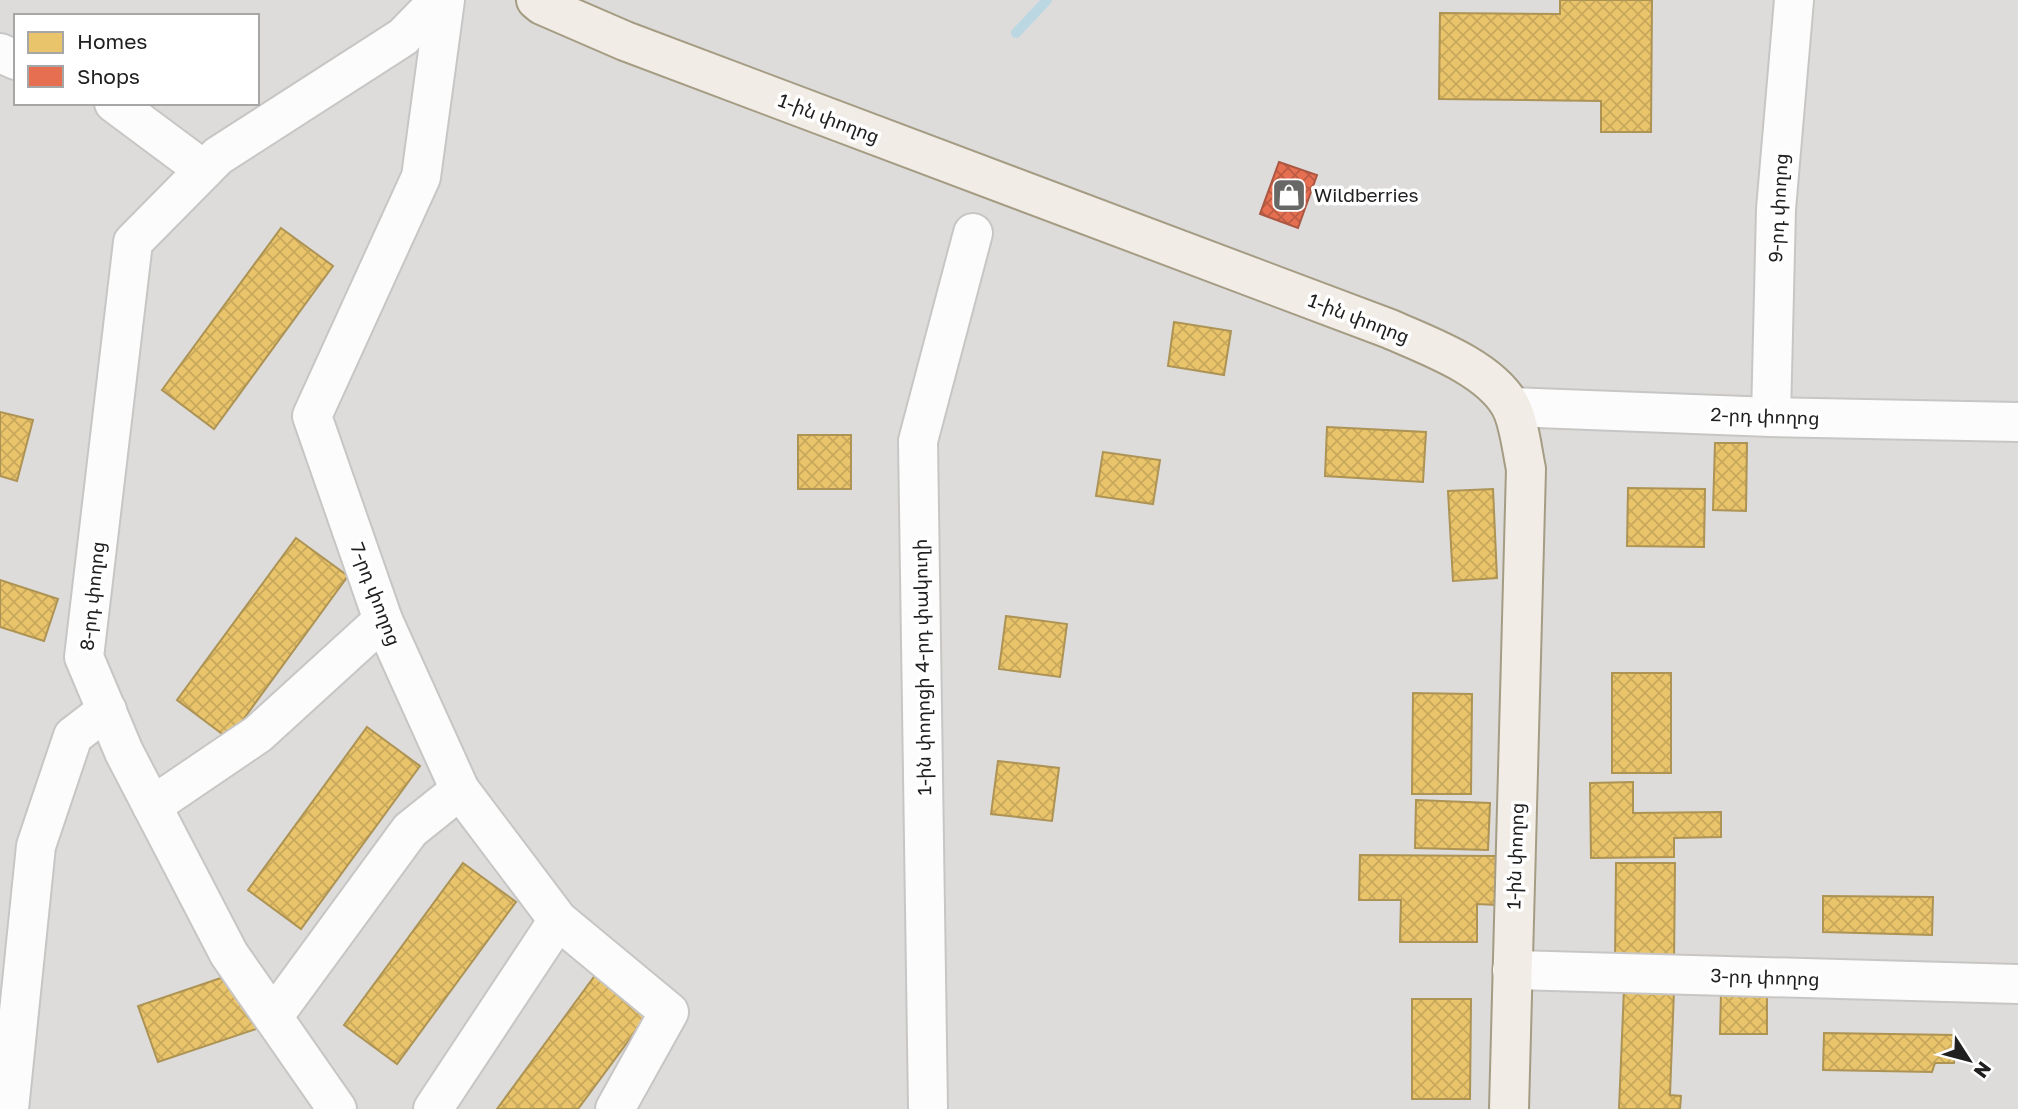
<svg xmlns="http://www.w3.org/2000/svg" width="2018" height="1109" font-family="'Golos Text','Noto Sans Armenian',sans-serif">
  <defs>
    <pattern id="homes-cross-hatch" width="8" height="8" patternUnits="userSpaceOnUse" patternTransform="scale(1.75)"><rect width="8" height="8" fill="#e9c46a"/><path d="M0 0l8 8M0 8l8-8" fill="none" stroke="#c8a85c"/></pattern>
    <pattern id="shops-cross-hatch" width="8" height="8" patternUnits="userSpaceOnUse" patternTransform="scale(1.75)"><rect width="8" height="8" fill="#e76f51"/><path d="M0 0l8 8M0 8l8-8" fill="none" stroke="#bb5b43"/></pattern>
  </defs>
  <rect width="100%" height="100%" fill="#eeede9"/>
  <path fill="#dddcda" fill-rule="evenodd" d="M0 0H2018V1109H0ZM16 16H257V103H16Z"/>
  <g fill="url(#homes-cross-hatch)" stroke="#ad9354" stroke-width="2">
    <path d="M1560 0H1652L1651 132H1601V101L1439 99 1440 13 1560 14Z"/>
    <path d="M281 228 333 266 214 429 162 390Z"/>
    <path d="M1174 322 1231 331 1224 375 1168 366Z"/>
    <path d="M0 412 33 420 17 481 0 476Z"/>
    <path d="M1327 427 1426 432 1423 482 1325 476Z"/>
    <rect x="798" y="435" width="53" height="54"/>
    <path d="M1715 443H1747L1746 511 1713 510Z"/>
    <path d="M1103 452 1160 460 1153 504 1096 496Z"/>
    <path d="M1628 488 1705 489 1704 547 1627 546Z"/>
    <path d="M1493 489 1497 578 1453 581 1448 491Z"/>
    <path d="M296 538 348 576 229 739 177 700Z"/>
    <path d="M0 580 58 599 44 641 0 627Z"/>
    <path d="M1006 616 1067 624 1060 677 999 669Z"/>
    <rect x="1612" y="673" width="59" height="100"/>
    <path d="M1413 693 1472 694 1471 794H1412Z"/>
    <path d="M367 727 420 766 301 929 248 890Z"/>
    <path d="M998 761 1059 768 1052 821 991 814Z"/>
    <path d="M1633 782V813L1721 812V837L1674 838V857L1591 858 1590 783Z"/>
    <path d="M1416 800 1490 803 1488 850 1415 848Z"/>
    <path d="M1360 855 1497 856V905L1477 904V942H1400L1401 900H1359Z"/>
    <path d="M463 863 516 902 397 1064 344 1025Z"/>
    <path d="M1616 863H1675L1674 964H1615Z"/>
    <path d="M1823 896 1933 897 1932 935 1823 932Z"/>
    <path d="M599 970 652 1009 578 1109H497Z"/>
    <path d="M221 978 262 1027 158 1062 138 1006Z"/>
    <path d="M1624 988 1674 990 1670 1095 1681 1096 1680 1109H1619Z"/>
    <path d="M1721 993H1767V1034H1720Z"/>
    <path d="M1412 999H1471L1470 1099H1412Z"/>
    <path d="M1824 1033 1955 1035 1954 1063H1935L1932 1072 1823 1070Z"/>
  </g>
  <path fill="url(#shops-cross-hatch)" stroke="#ab5742" stroke-width="2" d="M1279 162 1317 175 1298 228 1260 214Z"/>
  <g fill="none" stroke-linecap="round" stroke-linejoin="round">
    <path stroke="#bbd8e2" stroke-width="10" d="M1016 33 1047 0"/>
    <g stroke="#c7c6c5" stroke-width="42">
      <g id="minor">
        <path d="M445 0 421 177 312 416 383 620 460 790 558 920 669 1012 615 1109"/>
        <path d="M0 53 16 60"/>
        <path d="M114 103 204 170"/>
        <path d="M1511 407 1771 417 2018 422"/>
        <path d="M1771 417 1776 209 1794 0"/>
        <path d="M152 806 258 734 383 620"/>
        <path d="M1512 970 2018 984"/>
        <path d="M273 1017 410 830 460 790"/>
        <path d="M9 1109 36 846 73 736 107 710"/>
        <path d="M337 1109 229 954 124 752 84 657 133 242 218 156 403 37 439 0"/>
        <path d="M433 1109 558 920"/>
        <path d="M928 1109 918 441 973 233"/>
      </g>
    </g>
    <g stroke="#a59c84" stroke-width="42">
      <path id="major" d="M536 0 542 5 625 41 1390 329C1428 346 1488 367 1510 405 1519 421 1522 450 1526 469L1509 1109"/>
    </g>
    <use href="#minor" stroke="#fcfcfc" stroke-width="38"/>
    <use href="#major" stroke="#f1ede6" stroke-width="38"/>
  </g>
  <defs>
    <g id="shop-square" transform="scale(1.75)"><rect x="-9" y="-9" width="18" height="18" rx="4" fill="#686866" stroke="#fff"/><path d="M-5-2.5h2.3a2.7 3.5 0 0 1 5.4 0H5L5.5 6h-11ZM-1.5-2.5h3a1.5 2.3 0 0 0-3 0Z" fill="#fff"/></g>
  </defs>
  <g fill-rule="evenodd">
    <use href="#shop-square" x="1289" y="195"/>
  </g>
  <g text-anchor="middle" stroke-width="7" stroke-linejoin="round" paint-order="stroke">
    <g font-size="19" fill="#202020" stroke="#fff">
      <text transform="translate(829 118) rotate(21)" y="7">1-ին փողոց</text>
      <text transform="translate(1778 208) rotate(-87)" y="7">9-րդ փողոց</text>
      <text transform="translate(1359 318) rotate(21)" y="7">1-ին փողոց</text>
      <text transform="translate(1765 416) rotate(2)" y="7">2-րդ փողոց</text>
      <text transform="translate(376 594) rotate(69)" y="7">7-րդ փողոց</text>
      <text transform="translate(92 596) rotate(-84)" y="7">8-րդ փողոց</text>
      <text transform="translate(922 667) rotate(-91)" y="7">1-ին փողոցի 4-րդ փակուղի</text>
      <text transform="translate(1515 856) rotate(-88)" y="7">1-ին փողոց</text>
      <text transform="translate(1765 977) rotate(2)" y="7">3-րդ փողոց</text>
    </g>
    <g font-size="19" fill="#202020" stroke="#fff" text-anchor="start">
      <text x="1314" y="202">Wildberries</text>
    </g>
  </g>
  <rect x="14" y="14" width="245" height="91" fill="#ffffff" stroke="#a6a6a6" stroke-width="2"/>
  <rect x="28" y="32" width="35" height="21" fill="#e9c46a" stroke="#a6a6a6" stroke-width="2"/>
  <text x="77" y="49" font-size="21" fill="#202020">Homes</text>
  <rect x="28" y="66" width="35" height="21" fill="#e76f51" stroke="#a6a6a6" stroke-width="2"/>
  <text x="77" y="84" font-size="21" fill="#202020">Shops</text>
  <g transform="translate(1969 1060) rotate(126)" stroke="#ffffff" stroke-width="5" paint-order="stroke">
  <path d="M0-5L12 26L0 18L-12 26Z" fill="#202020"/>
  <text y="-10" font-size="19" font-weight="bold" text-anchor="middle" fill="#202020">N</text>
  </g>
</svg>
